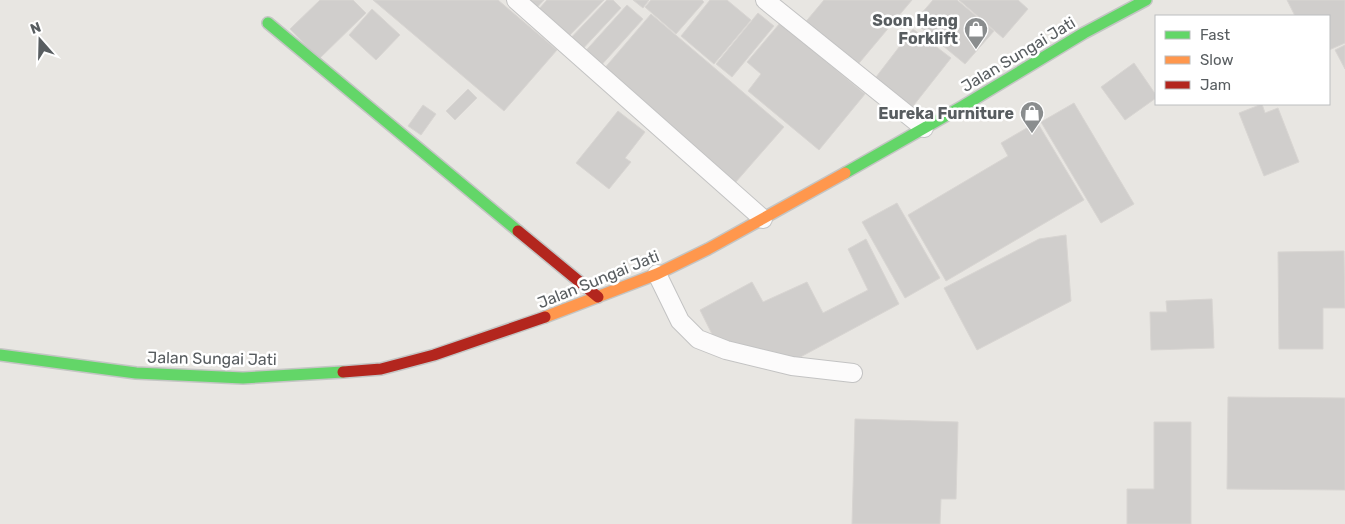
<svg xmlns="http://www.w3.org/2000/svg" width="1345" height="524" font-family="Rubik,sans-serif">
  <rect width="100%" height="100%" fill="#e8e6e2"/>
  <g fill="#d0cecc" stroke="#d8d5d2">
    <path d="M320 0H353L366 13 319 59 290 29Z"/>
    <path d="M373 0H498L557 50 504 111Z"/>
    <path d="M517 0H544L532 13Z"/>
    <path d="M547 0H604L566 39 537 11Z"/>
    <path d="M607 0H613L621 8 578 54 566 43Z"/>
    <path d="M633 0H649L643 8Z"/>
    <path d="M651 0H702L704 2 676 34 645 7Z"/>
    <path d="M710 0H727L751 20 714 64 681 36Z"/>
    <path d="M824 0H912L855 68 803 25Z"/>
    <path d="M933 0H957L994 31 965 64 914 22Z"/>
    <path d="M959 0H1018L1028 9 1003 38Z"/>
    <path d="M1287 0H1345V43L1329 50V16H1295Z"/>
    <path d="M627 5 643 19 597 70 581 56Z"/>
    <path d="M372 9 400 35 376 60 349 35Z"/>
    <path d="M758 13 774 26 732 77 716 64Z"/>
    <path d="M651 14 784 127 735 183 603 70Z"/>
    <path d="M780 23 865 94 819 150 748 91 761 74 747 62Z"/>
    <path d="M913 29 951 58 910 110 873 81Z"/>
    <path d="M1345 45V69L1335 50Z"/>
    <path d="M1134 63 1156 95V98L1125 120 1101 87Z"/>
    <path d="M468 89 477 98 455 120 446 111Z"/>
    <path d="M1074 103 1134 204 1101 223 1041 122Z"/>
    <path d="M1262 104 1265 113 1278 108 1299 162 1264 176 1239 113Z"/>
    <path d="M423 105 436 114 421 135 408 126Z"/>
    <path d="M618 111 645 132 625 158 631 162 609 189 576 163Z"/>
    <path d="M1037 122 1084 200 946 281 908 215 1008 156 1001 143Z"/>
    <path d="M897 203 940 278 905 298 862 222Z"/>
    <path d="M1066 235 1071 301 977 350 944 288 1039 239Z"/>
    <path d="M866 239 899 304 793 361 717 344 700 310 752 282 763 302 807 282 823 313 868 290 848 249Z"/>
    <path d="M1344 251 1345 308H1323V349H1279L1278 252Z"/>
    <path d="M1212 299 1214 348 1151 350 1150 312H1167L1166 301Z"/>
    <path d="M1228 397 1345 398V490L1227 489Z"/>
    <path d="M855 419 958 422 956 499H941L940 524H852Z"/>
    <path d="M1154 422H1191V524H1127V489H1154Z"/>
  </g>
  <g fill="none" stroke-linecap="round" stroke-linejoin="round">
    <g stroke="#c3c3c3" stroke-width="20">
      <g id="street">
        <path d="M516 0 763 219"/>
        <path d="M765 0 924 128"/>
        <path d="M657 274 680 321 698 339 726 350 792 366 853 373"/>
      </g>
    </g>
    <g stroke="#c4c5c4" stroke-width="14">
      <g id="fast">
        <path d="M268 23 518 231"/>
        <path d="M845 173 963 106 1084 33 1146 0"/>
        <path d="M0 355 136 373 243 378 343 372"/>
      </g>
    </g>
    <g stroke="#c4c5c4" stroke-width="14">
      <path id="slow" d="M545 317 657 274 708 249 845 173"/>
    </g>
    <g stroke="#c4c5c4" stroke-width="14">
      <g id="jam">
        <path d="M518 231 598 297"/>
        <path d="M343 372 381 369 434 355 545 317"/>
      </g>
    </g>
    <use href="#street" stroke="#fcfbfb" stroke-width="18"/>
    <use href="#fast" stroke="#63d668" stroke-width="11"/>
    <use href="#slow" stroke="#ff974d" stroke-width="11"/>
    <use href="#jam" stroke="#b3261e" stroke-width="11"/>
  </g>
  <defs>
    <g id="shop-pin" transform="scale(1.25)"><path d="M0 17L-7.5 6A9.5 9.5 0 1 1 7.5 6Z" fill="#8a8d8e" stroke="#fff"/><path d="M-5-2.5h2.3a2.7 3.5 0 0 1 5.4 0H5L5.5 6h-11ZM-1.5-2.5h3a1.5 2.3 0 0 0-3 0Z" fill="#fff"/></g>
  </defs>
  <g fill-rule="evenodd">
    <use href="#shop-pin" x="976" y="29"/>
    <use href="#shop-pin" x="1032" y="113"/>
  </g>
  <g text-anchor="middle" stroke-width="5" stroke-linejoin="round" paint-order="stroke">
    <g font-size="16" font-weight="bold" fill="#585d60" stroke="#fff" text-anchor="end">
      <text x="958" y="26">Soon Heng<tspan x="958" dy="18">Forklift</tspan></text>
      <text x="1014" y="119">Eureka Furniture</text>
    </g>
    <g font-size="16" fill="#585d60" stroke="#fff">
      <text transform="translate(1018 54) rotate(-31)" y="6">Jalan Sungai Jati</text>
      <text transform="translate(598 279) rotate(-22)" y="6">Jalan Sungai Jati</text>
      <text transform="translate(212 358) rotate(1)" y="6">Jalan Sungai Jati</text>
    </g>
  </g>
  <rect x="1155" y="15" width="175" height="90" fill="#ffffff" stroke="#bcbebf"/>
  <rect x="1165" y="31" width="25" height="8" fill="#63d668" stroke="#bcbebf"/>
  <text x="1200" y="40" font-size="15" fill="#585d60">Fast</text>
  <rect x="1165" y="56" width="25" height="8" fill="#ff974d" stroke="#bcbebf"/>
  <text x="1200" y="65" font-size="15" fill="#585d60">Slow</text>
  <rect x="1165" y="81" width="25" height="8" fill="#b3261e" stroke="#bcbebf"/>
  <text x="1200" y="90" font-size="15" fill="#585d60">Jam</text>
  <g transform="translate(40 40) rotate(340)" stroke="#ffffff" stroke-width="4" paint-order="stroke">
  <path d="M0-4L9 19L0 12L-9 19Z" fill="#585d60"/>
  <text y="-8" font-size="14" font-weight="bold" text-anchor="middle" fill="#585d60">N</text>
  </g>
</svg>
